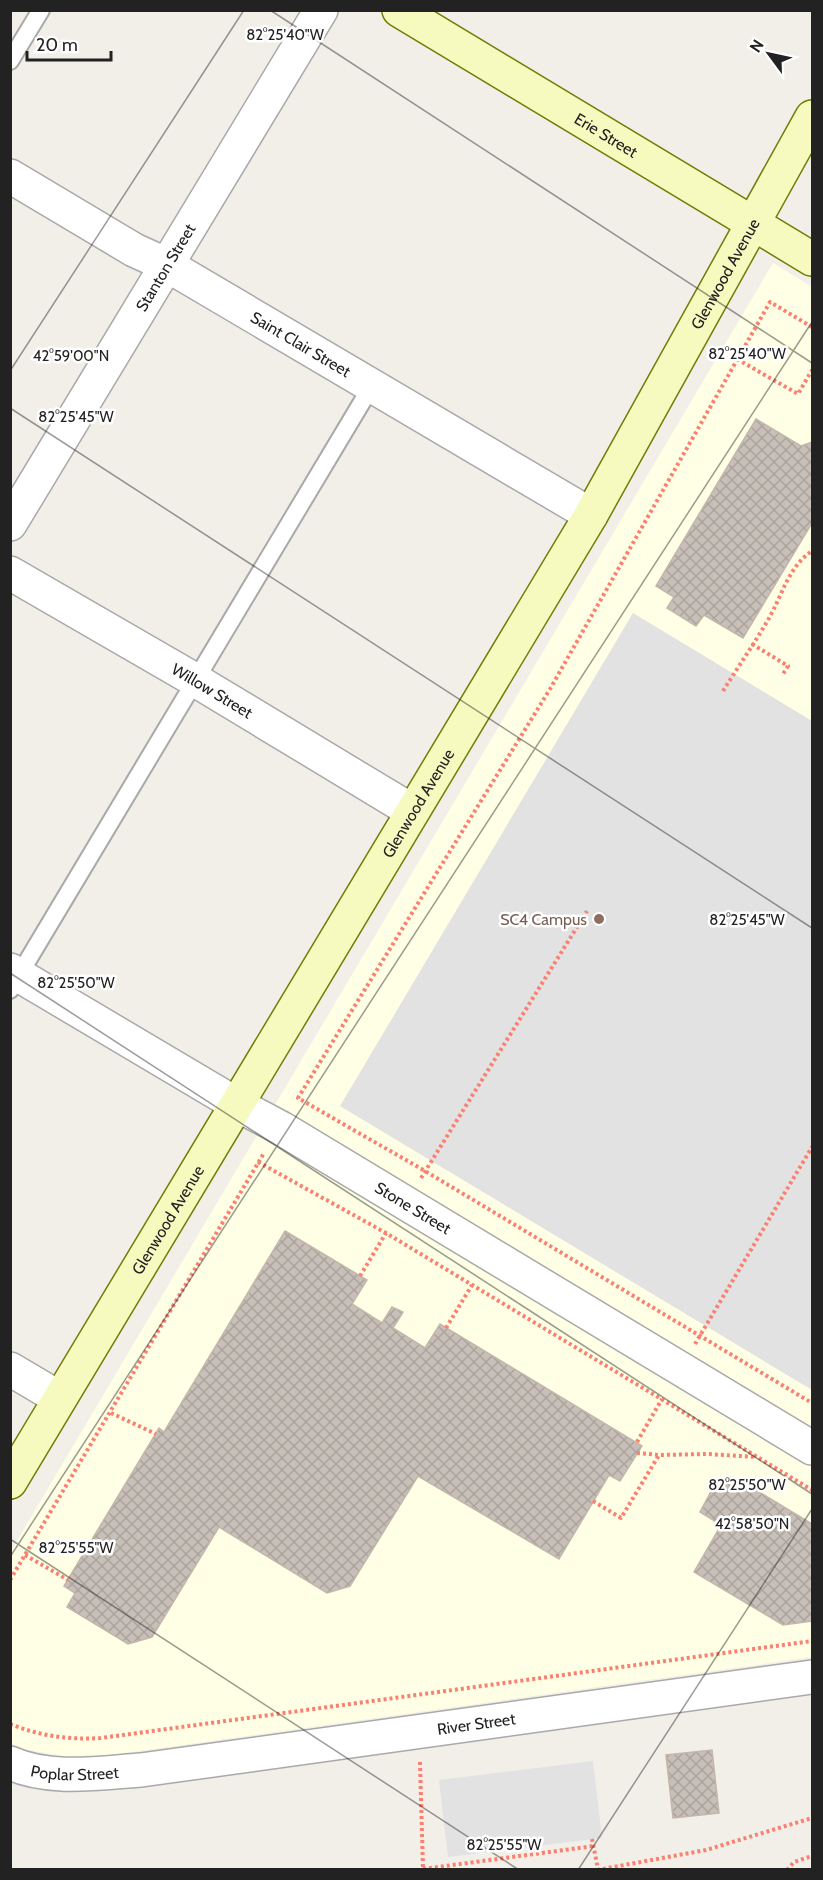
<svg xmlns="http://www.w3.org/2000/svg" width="823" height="1880" font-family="Cabin,sans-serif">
  <defs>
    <pattern id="building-cross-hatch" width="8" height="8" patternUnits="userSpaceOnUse" patternTransform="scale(1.5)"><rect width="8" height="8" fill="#c7bfb8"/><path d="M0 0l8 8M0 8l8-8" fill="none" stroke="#aba49e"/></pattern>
  </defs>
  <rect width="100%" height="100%" fill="#f2efe9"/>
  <path fill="#ffffe5" d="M773 263 812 287V1657L82 1759 27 1750 11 1743V1551Z"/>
  <g fill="#e2e2e2">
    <path d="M633 613 812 721V1390L340 1106Z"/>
    <path d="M593 1761 602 1838 448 1857 439 1780Z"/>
  </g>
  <g fill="url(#building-cross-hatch)" stroke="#c4b6ab" stroke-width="1.5">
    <path d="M756 419 801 446 812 442V523L743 638 704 615 696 626 667 608 674 597 656 586Z"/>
    <path d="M285 1231 367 1280 352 1304 382 1323 392 1307 403 1312 393 1328 425 1348 440 1324 642 1446 620 1481 609 1475 559 1559 418 1476 350 1586 327 1593 219 1527 152 1637 128 1644 67 1607 75 1593 64 1586 159 1428 164 1432Z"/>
    <path d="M738 1479 812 1524V1621L783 1625 694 1572 721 1525 700 1512 714 1486Z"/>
    <path d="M712 1750 719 1813 673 1818 666 1755Z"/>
  </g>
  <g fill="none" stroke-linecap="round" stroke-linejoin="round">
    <g stroke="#a9a9a9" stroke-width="20">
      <g id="lane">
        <path d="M10 61 41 10"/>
        <path d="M10 990 371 387"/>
      </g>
    </g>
    <g stroke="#a9a9a9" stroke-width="36">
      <g id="street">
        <path id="s1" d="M10 176 134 250 167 265 591 515"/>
        <path id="s2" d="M10 524 321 10"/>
        <path id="s3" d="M10 573 195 680 412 811"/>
        <path id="s4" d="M10 970 236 1104 281 1128 812 1448"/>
        <path d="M10 1369 59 1398"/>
        <path id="s5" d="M10 1763C51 1781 98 1773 141 1770L812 1677"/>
      </g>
    </g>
    <g stroke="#707d05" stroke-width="36">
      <g id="secondary">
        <path id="s6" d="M399 10 812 259"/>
        <path id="s7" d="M10 1482 591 515 812 117"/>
      </g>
    </g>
    <g stroke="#fa8072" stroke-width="4" stroke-dasharray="3 3" stroke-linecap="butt">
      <path d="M812 327 770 302 550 689 298 1098 425 1171 812 1403"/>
      <path d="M737 359 798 394 812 370"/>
      <path d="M752 644 788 666 783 674"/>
      <path d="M723 691C738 667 754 644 768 620 782 596 788 567 812 551"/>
      <path d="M258 1162 386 1233 812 1490"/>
      <path d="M421 1178 587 911"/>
      <path d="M360 1276 386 1233"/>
      <path d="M446 1328 472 1285"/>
      <path d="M695 1344 812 1147"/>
      <path d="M111 1413 156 1434"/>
      <path d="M637 1442 662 1399"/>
      <path d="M637 1453 659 1455 707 1454 757 1457"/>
      <path d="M593 1501 621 1518 659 1455"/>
      <path d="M25 1555 68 1580"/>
      <path d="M10 1580 264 1153"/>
      <path d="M10 1724C40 1736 69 1740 101 1738L812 1641"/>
      <path d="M420 1762 423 1869"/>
      <path d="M592 1839 598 1869"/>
      <path d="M423 1869 594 1846"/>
      <path d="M597 1870 706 1850 812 1818"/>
      <path d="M787 1870 794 1862 812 1856"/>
    </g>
    <use href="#lane" stroke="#fff" stroke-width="16"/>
    <use href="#street" stroke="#fff" stroke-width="33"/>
    <use href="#secondary" stroke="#f7fabf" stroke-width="33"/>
  </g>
  <path fill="none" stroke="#222" stroke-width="1.5" stroke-opacity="0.45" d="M270 10 812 363M10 371 244 10M10 408 812 928M10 973 812 1494M10 1539 519 1870M10 1557 812 322M578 1870 812 1509"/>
  <circle fill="#8d6e63" stroke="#fff" stroke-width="2" cx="599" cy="919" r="6"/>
  <g text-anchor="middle" stroke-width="5" stroke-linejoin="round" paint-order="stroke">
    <g font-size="16" fill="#222" stroke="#fff">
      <text dy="6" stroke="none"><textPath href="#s6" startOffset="242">Erie Street</textPath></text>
      <text dy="6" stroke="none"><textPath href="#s2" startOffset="300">Stanton Street</textPath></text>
      <text dy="6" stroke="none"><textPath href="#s7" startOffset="1404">Glenwood Avenue</textPath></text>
      <text dy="6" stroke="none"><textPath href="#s1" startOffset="336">Saint Clair Street</textPath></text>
      <text dy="6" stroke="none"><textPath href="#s3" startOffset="234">Willow Street</textPath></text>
      <text dy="6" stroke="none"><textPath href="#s7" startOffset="792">Glenwood Avenue</textPath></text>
      <text dy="6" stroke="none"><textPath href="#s4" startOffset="468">Stone Street</textPath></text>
      <text dy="6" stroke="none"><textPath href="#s7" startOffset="306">Glenwood Avenue</textPath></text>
      <text dy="6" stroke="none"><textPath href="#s5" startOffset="471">River Street</textPath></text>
      <text dy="6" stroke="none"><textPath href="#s5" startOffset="66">Poplar Street</textPath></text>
    </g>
    <g font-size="16" fill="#785e54" stroke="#fff" text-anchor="end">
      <text x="587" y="925">SC4 Campus</text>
    </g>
  </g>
  <g font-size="15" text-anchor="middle" fill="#222" stroke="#fff" stroke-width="5" stroke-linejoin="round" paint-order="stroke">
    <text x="285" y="40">82°25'40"W</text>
    <text x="747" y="359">82°25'40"W</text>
    <text x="71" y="361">42°59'00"N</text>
    <text x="76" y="422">82°25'45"W</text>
    <text x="747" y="925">82°25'45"W</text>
    <text x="76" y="988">82°25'50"W</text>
    <text x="747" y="1490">82°25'50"W</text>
    <text x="752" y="1529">42°58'50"N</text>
    <text x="76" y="1553">82°25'55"W</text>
    <text x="504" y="1850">82°25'55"W</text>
  </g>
  <rect width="823" height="1880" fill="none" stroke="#222222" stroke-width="24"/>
  <g transform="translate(769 54) rotate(303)" stroke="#ffffff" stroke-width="4.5" paint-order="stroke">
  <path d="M0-4.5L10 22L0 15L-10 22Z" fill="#222222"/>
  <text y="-9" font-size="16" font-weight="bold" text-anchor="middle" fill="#222222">N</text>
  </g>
  <path d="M27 51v9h84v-9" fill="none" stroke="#222222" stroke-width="3"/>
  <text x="36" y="51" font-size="18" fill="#222222" stroke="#ffffff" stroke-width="4.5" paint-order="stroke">20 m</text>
</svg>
